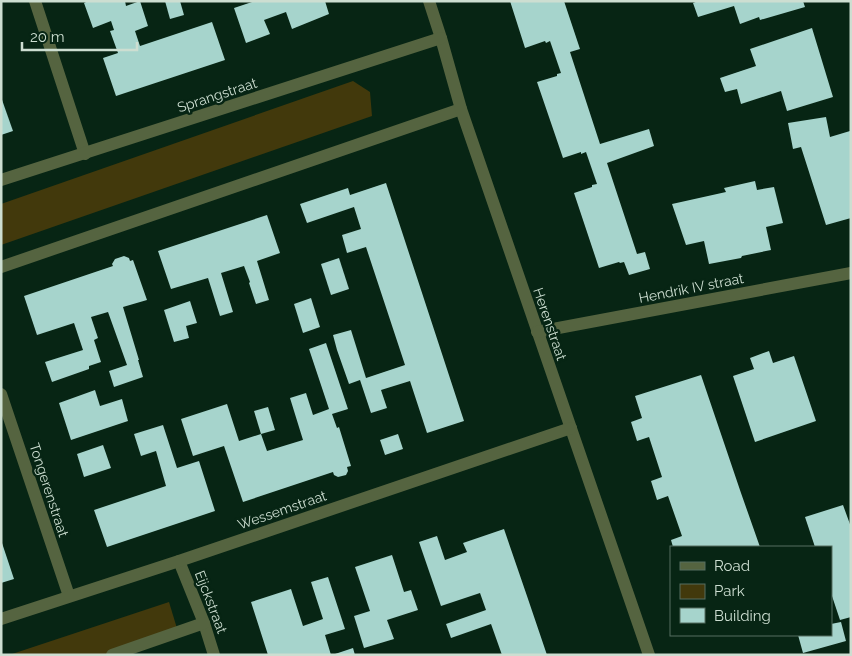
<svg xmlns="http://www.w3.org/2000/svg" width="852" height="656" font-family="Raleway,sans-serif">
  <rect width="100%" height="100%" fill="#072514"/>
  <g fill="#42390c">
    <path d="M353 81 370 92 372 116 1 245V204Z"/>
    <path d="M169 602 179 635 119 655H9Z"/>
  </g>
  <g fill="#a6d4cc">
    <path d="M88 1H125L126 6 140 1 148 26 135 31 140 46 212 22 225 60 116 96 103 58 118 53 110 31 114 30 111 21 93 28 84 3Z"/>
    <path d="M165 1H180L184 15 170 19Z"/>
    <path d="M255 1H325L329 14 292 29 286 12 264 20 270 34 246 43 234 8Z"/>
    <path d="M510 1H564L580 49 570 52 600 144 649 129 654 146 607 163 637 254 645 252 650 269 629 275 624 262 620 263 619 262 599 268 574 193 592 187V185L597 184 586 152 581 154V152L563 158 537 82 557 76V74L561 73 550 41 546 43 545 41 525 48Z"/>
    <path d="M698 1H803L805 7 760 20 759 17 740 24 734 6 698 17 693 3Z"/>
    <path d="M812 28 833 97 787 111 781 91 741 104 737 89 725 92 720 78 756 66 750 49Z"/>
    <path d="M1 97 13 131 1 135Z"/>
    <path d="M826 117 830 137 850 131 851 133V218L826 225 801 147 793 149 788 123Z"/>
    <path d="M755 181 757 190 774 187 783 223 766 227 771 250 742 256 741 258 709 264 704 241 686 245 672 204 726 192 724 188Z"/>
    <path d="M386 183 464 421 427 433 410 381 381 390 387 408 371 413 360 380 349 384 337 350 333 335 351 330 366 378 405 365 366 247 347 253 342 235 361 229 354 207 307 223 300 204 348 188 350 195Z"/>
    <path d="M267 215 280 253 257 261 269 300 256 304 249 283 250 282 244 266 221 273 233 312 220 316 208 278 171 289 158 251Z"/>
    <path d="M124 256 129 258 130 261 133 260 147 300 123 307 139 360H138L143 377 114 387 109 371 127 365 108 312 91 317 98 338 94 340 101 362 89 366V369L52 382 45 362 83 350 74 323 37 335 24 296 113 266 112 264 115 259Z"/>
    <path d="M339 258 349 289 331 295 321 264Z"/>
    <path d="M311 298 320 327 303 333 294 304Z"/>
    <path d="M190 301 197 323 186 326 189 338 174 342 164 310Z"/>
    <path d="M326 343 348 409 332 414 337 428 339 427 351 466 347 467 348 471 346 475 338 477 334 475 333 472 243 502 224 446 193 456 181 419 227 404 239 441 261 434 267 451 303 440 290 398 306 393 313 415 329 409 309 349Z"/>
    <path d="M769 351 773 363 794 356 816 421 755 442 733 376 754 369 750 358Z"/>
    <path d="M701 375 741 493 760 547H673L671 540 682 536 668 496 657 500 651 481 662 477 649 437 637 441 631 422 642 418 635 396Z"/>
    <path d="M95 390 100 406 122 399 128 421 71 440 59 403Z"/>
    <path d="M268 407 275 430 261 434 254 411Z"/>
    <path d="M163 425 177 468 199 461 215 511 107 547 94 510 166 486 156 451 141 456 134 434Z"/>
    <path d="M398 434 403 449 385 455 380 440Z"/>
    <path d="M103 445 111 468 84 477 77 454Z"/>
    <path d="M843 505 851 527V617L840 620 831 593V547H815L805 517Z"/>
    <path d="M504 529 527 596 547 655H502L491 624 451 638 446 624 486 610 480 593 441 606 419 542 437 536 445 560 467 552 463 543Z"/>
    <path d="M1 540 14 579 1 583Z"/>
    <path d="M392 555 404 592 411 590 418 610 387 620 394 639 364 648 354 616 370 611 355 567Z"/>
    <path d="M328 577 345 629 325 635 331 655H268L251 602 291 589 303 626 323 619 311 582Z"/>
    <path d="M841 622 846 641 803 653 798 635H831V624Z"/>
    <path d="M353 648 355 655H335V654Z"/>
  </g>
  <g fill="none" stroke-linecap="round" stroke-linejoin="round">
    <path stroke="#556440" stroke-width="12" d="M1 267 461 109"/>
    <g stroke="#556440" stroke-width="12">
      <path d="M35 1 85 154"/>
      <path d="M429 1 441 38 461 109 649 655"/>
      <path d="M1 180 441 38"/>
      <path d="M537 332 851 273"/>
      <path d="M1 394 69 596"/>
      <path d="M179 561 204 623 214 655"/>
      <path d="M1 619 179 561 571 428"/>
      <path d="M112 655 204 623"/>
    </g>
  </g>
  <g text-anchor="middle" stroke-width="5" stroke-linejoin="round" paint-order="stroke">
    <g font-size="14" fill="#cdded1" stroke="#072514">
      <text transform="translate(217 95) rotate(-18)" y="5">Sprangstraat</text>
      <text transform="translate(691 288) rotate(-11)" y="5">Hendrik IV straat</text>
      <text transform="translate(550 324) rotate(71)" y="5">Herenstraat</text>
      <text transform="translate(49 490) rotate(72)" y="5">Tongerenstraat</text>
      <text transform="translate(282 510) rotate(-19)" y="5">Wessemstraat</text>
      <text transform="translate(211 602) rotate(69)" y="5">Eijckstraat</text>
    </g>
  </g>
  <rect width="852" height="656" fill="none" stroke="#cdded1" stroke-width="5"/>
  <rect x="670" y="546" width="162" height="90" fill="#072514" stroke="#566f60"/>
  <rect x="680" y="562" width="25" height="8" fill="#556440" stroke="#566f60"/>
  <text x="714" y="571" font-size="15" fill="#cdded1">Road</text>
  <rect x="680" y="584" width="25" height="15" fill="#42390c" stroke="#566f60"/>
  <text x="714" y="596" font-size="15" fill="#cdded1">Park</text>
  <rect x="680" y="608" width="25" height="15" fill="#a6d4cc" stroke="#566f60"/>
  <text x="714" y="621" font-size="15" fill="#cdded1">Building</text>
  <path d="M22 42v8h115v-8" fill="none" stroke="#cdded1" stroke-width="2.5"/>
  <text x="30" y="42" font-size="15" fill="#cdded1" stroke="#072514" stroke-width="4" paint-order="stroke">20 m</text>
</svg>
